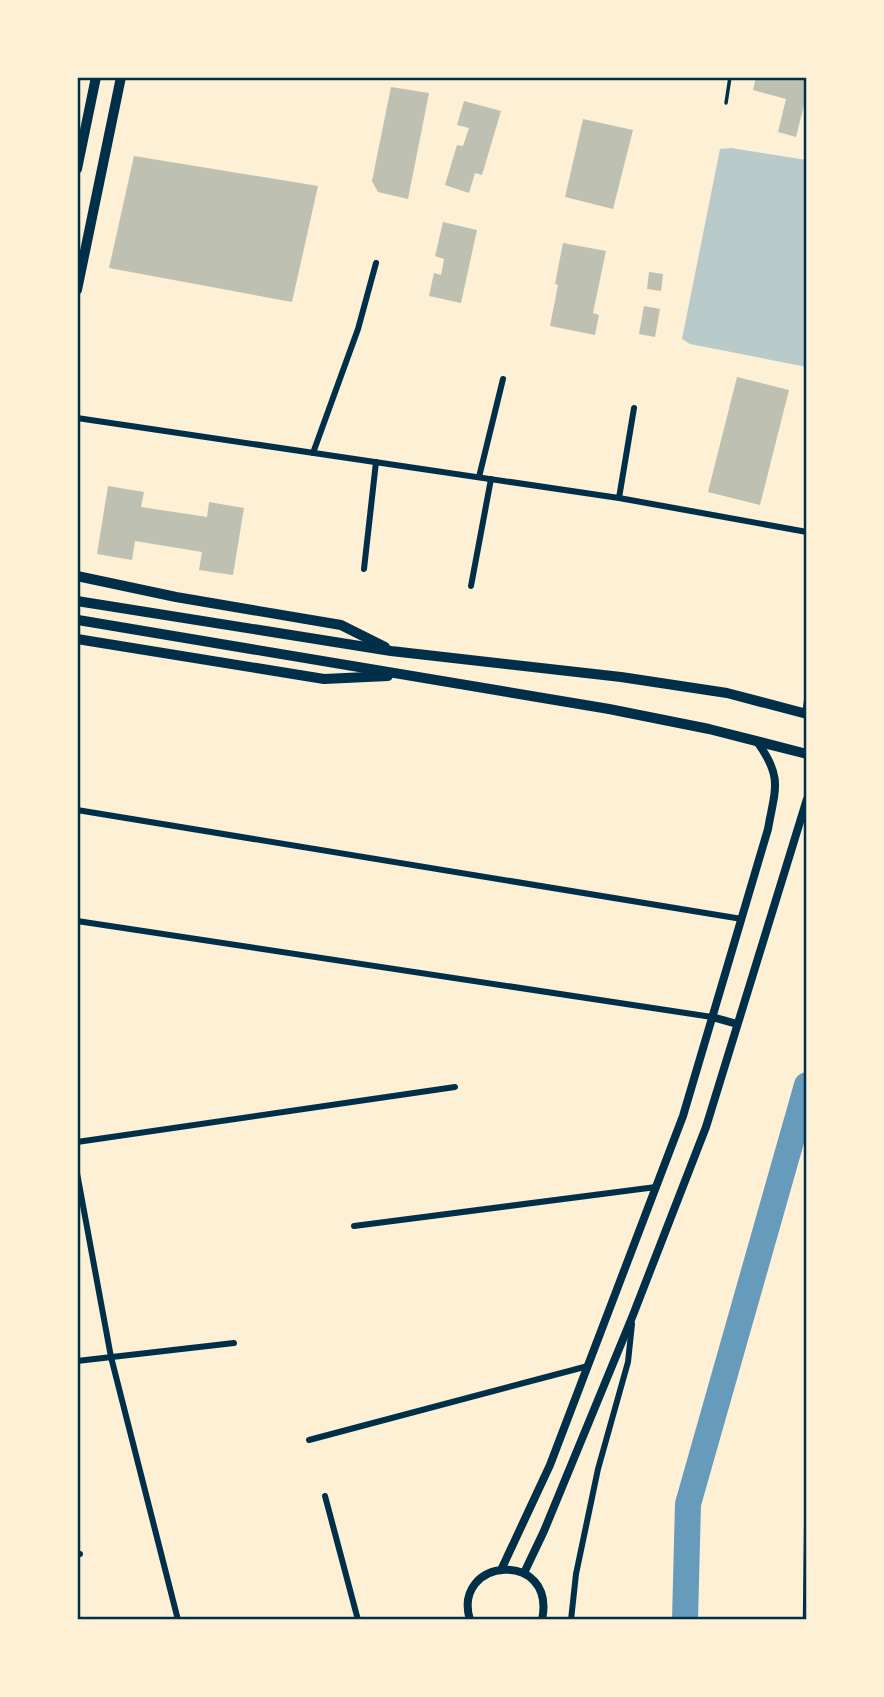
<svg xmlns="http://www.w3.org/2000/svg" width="884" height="1697" font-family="'PT Sans',sans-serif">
  <rect width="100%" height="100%" fill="#fdf0d5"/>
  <path fill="#b9caca" d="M731 148 807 160V367L690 344 682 339 720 149Z"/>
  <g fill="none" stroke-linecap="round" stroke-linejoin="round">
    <path stroke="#669bbc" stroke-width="26" d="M685 1620 688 1504 807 1085"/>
  </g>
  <g fill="#bec0b2">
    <path d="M756 77H807V93L796 137 778 132 786 99 753 90Z"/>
    <path d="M391 87 429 93 408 199 378 192 372 181Z"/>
    <path d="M464 101 501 111 482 175 475 173 469 193 445 185 457 145 463 146 469 128 457 125Z"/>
    <path d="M583 119 633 130 613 209 565 197Z"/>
    <path d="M134 156 318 186 292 302 109 268Z"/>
    <path d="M443 222 477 230 461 303 429 296 434 273 441 275 444 259 435 256Z"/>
    <path d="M563 243 606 251 593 313 599 315 595 335 550 326 558 285 555 284Z"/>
    <path d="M649 272 663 274 661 291 647 289Z"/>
    <path d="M644 306 660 309 655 337 639 334Z"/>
    <path d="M737 377 789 390 760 505 708 492Z"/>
    <path d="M108 486 144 492 141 507 207 517 209 502 244 508 233 575 199 570 202 552 135 541 132 560 97 554Z"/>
  </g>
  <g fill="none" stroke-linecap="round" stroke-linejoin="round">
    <path stroke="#003049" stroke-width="2.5" d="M804 1620 807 1390"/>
    <path stroke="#003049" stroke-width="3.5" d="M726 103 730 77"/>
    <g stroke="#003049" stroke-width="6">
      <path d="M77 418 619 498 807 532"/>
      <path d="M313 453 358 329 376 263"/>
      <path d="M479 477 503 379"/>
      <path d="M619 498 634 408"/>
      <path d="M364 569 376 462"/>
      <path d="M471 586 491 479"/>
      <path d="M805 714 807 700"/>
      <path d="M77 810 742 919"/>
      <path d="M77 921 712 1017"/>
      <path d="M77 1142 455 1087"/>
      <path d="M77 1173 111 1357 178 1620"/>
      <path d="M354 1226 656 1187"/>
      <path d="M77 1361 234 1343"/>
      <path d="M309 1440 588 1366"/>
      <path d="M325 1496 358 1620"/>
      <path d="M77 1554H80"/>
      <path d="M571 1620 576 1574 598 1469 628 1362 632 1324"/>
    </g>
    <g stroke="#003049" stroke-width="8">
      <path d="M712 1017 737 1024"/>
      <path d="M502 1568 550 1465 683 1116 768 829C775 789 783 778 758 743"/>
      <path d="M524 1573 544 1531 633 1315 706 1127 807 799"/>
      <path d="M470 1620C451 1557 557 1549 542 1620"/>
    </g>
    <g stroke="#003049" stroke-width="10">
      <path d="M77 169 96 77"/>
      <path d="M77 290 121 77"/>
      <path d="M77 576 176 597 341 625 385 647"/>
      <path d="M77 601 391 651 621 677 727 693 807 714"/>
      <path d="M78 620 609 709 709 729 807 754"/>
      <path d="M77 639 324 679 388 676"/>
    </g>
  </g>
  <rect width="884" height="1697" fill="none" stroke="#fdf0d5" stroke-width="158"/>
  <rect x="79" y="79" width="726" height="1539" fill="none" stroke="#003049" stroke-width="2.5"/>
</svg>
